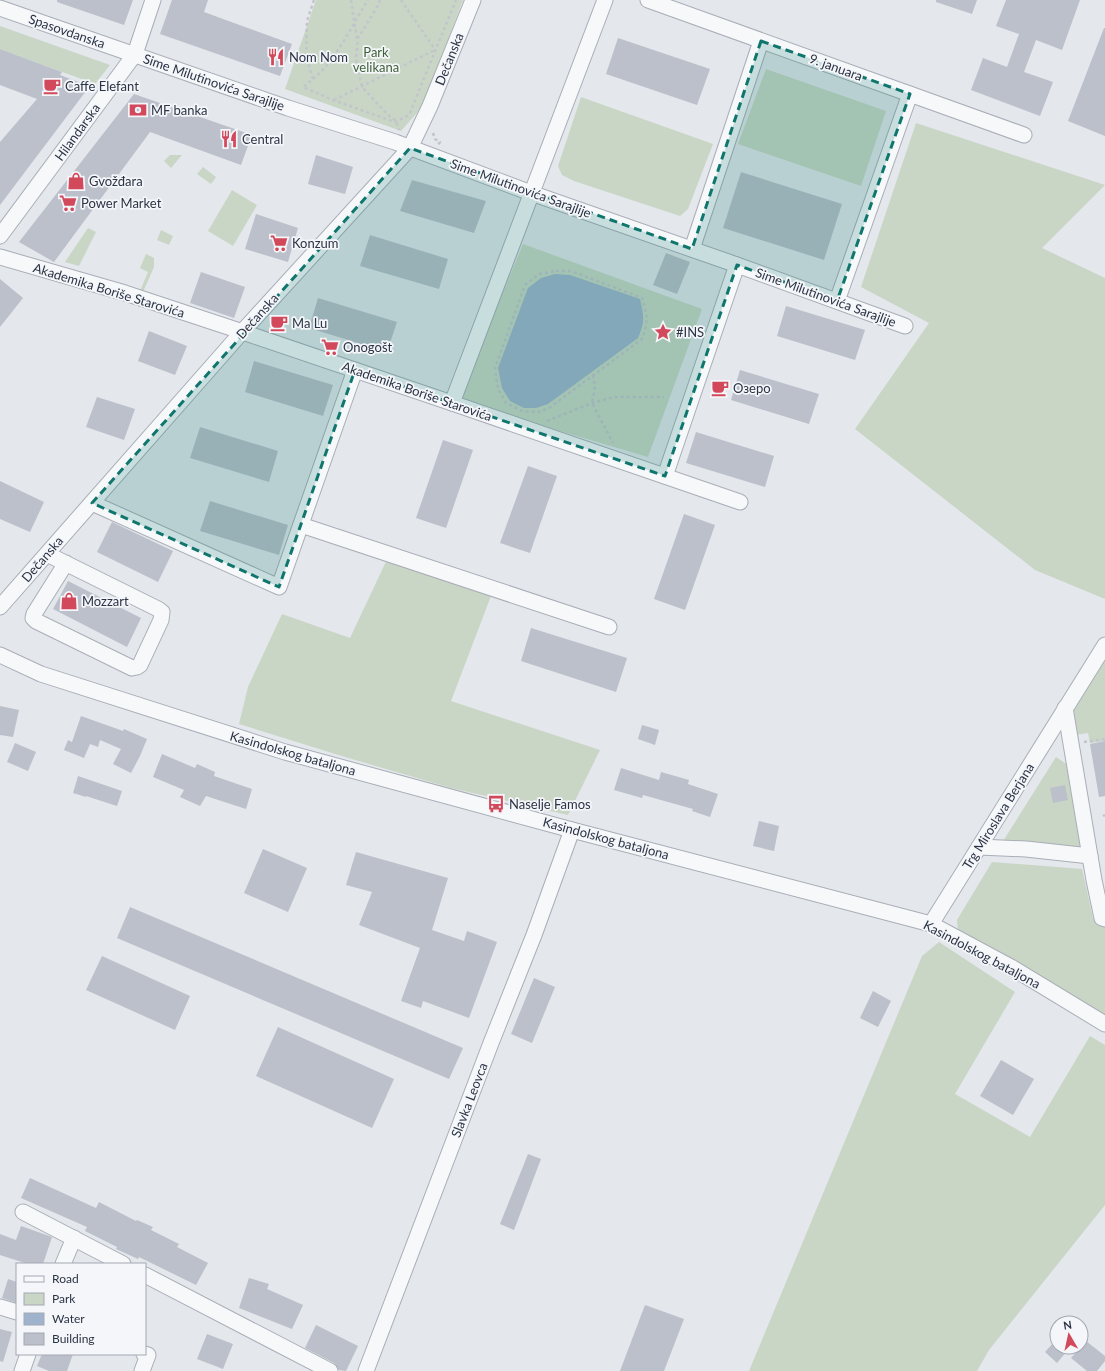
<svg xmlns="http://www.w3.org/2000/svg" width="1105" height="1371" font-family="Lato,sans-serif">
  <rect width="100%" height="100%" fill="#e4e7ec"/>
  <g fill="#c9d6c5">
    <path d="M316 0H463L422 107 401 131 285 89Z"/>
    <path d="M0 26 110 65 95 84 0 49Z"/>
    <path d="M766 69 886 111 861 186 738 144Z"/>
    <path d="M581 97 713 144 688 209 680 216 574 181 562 175 558 166Z"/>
    <path d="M916 123 1105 185 1042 248 1105 278V599L1035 570 855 429 929 323 861 287Z"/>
    <path d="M170 155H182L171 168 164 161Z"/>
    <path d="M203 167 216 177 211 184 197 174Z"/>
    <path d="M232 190 257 205 233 246 208 231Z"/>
    <path d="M88 228 96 232 79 266 65 262Z"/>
    <path d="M161 230 173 236 169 245 157 240Z"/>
    <path d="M523 244 702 309 648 457 458 401Z"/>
    <path d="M146 254 154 258V267L143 292 140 291 148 272 140 268Z"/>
    <path d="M391 551 491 596 451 701 600 750 568 815 451 788 345 757 239 724 248 687 282 614 350 638Z"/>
    <path d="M1105 659V741L1090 743 1088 733 1075 735 1071 711Z"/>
    <path d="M1056 757 1068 765 1081 851 1000 846Z"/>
    <path d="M992 862 1082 869 1093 918 1105 927V1016L958 932 957 920Z"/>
    <path d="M939 942 1015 992 955 1094 1030 1137 1090 1036 1105 1045V1205L989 1350 977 1371H749L922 956Z"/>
  </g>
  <path fill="#9fb4cc" d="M555 274 570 275 640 299C644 317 645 321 638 338L548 404 536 408H524L510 401 502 388 498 368 528 288 541 278Z"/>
  <g fill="#bbc0ca">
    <path d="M57 0H133L124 25 57 2Z"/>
    <path d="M172 0H208L204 12 292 44 280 76 160 34Z"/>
    <path d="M936 0H977L972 14 936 2Z"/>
    <path d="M1006 0H1080L1062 50 1036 40 1024 72 1053 82 1040 116 971 90 983 58 1007 67 1019 34 996 26Z"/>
    <path d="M1104 28H1105V136L1068 121Z"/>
    <path d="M618 38 710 69 697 105 606 74Z"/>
    <path d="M0 49 62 72 60 75 84 84 86 91 0 205V142L37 99 0 85Z"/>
    <path d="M134 94 252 135 241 165 150 132 54 262 19 242Z"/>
    <path d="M316 155 353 167 345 194 308 184Z"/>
    <path d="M741 172 842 204 824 260 723 228Z"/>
    <path d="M412 180 486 201 474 233 400 211Z"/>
    <path d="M256 214 298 228 288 262 245 249Z"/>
    <path d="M370 235 448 259 439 289 360 266Z"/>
    <path d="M666 253 690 262 677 294 653 285Z"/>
    <path d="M201 272 245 287 234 318 190 303Z"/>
    <path d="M0 279 23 298 0 327Z"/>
    <path d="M318 298 397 322 387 352 309 328Z"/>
    <path d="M786 306 865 330 855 360 777 336Z"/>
    <path d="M149 331 187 346 175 375 138 361Z"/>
    <path d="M254 361 333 385 323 416 245 392Z"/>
    <path d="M740 370 819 394 809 424 731 400Z"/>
    <path d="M97 397 135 409 124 440 86 427Z"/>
    <path d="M200 427 278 451 269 482 190 458Z"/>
    <path d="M696 432 774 456 765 487 686 463Z"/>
    <path d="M443 440 473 450 446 528 416 518Z"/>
    <path d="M528 466 557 476 530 553 500 543Z"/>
    <path d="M0 481 44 502 30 532 0 519Z"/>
    <path d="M210 501 288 525 279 555 200 531Z"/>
    <path d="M684 514 715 525 685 610 654 599Z"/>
    <path d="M112 522 173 551 158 582 97 552Z"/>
    <path d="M68 581 141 618 127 647 53 609Z"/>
    <path d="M531 628 627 658 616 692 521 661Z"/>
    <path d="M0 706 19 710 13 737 0 735Z"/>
    <path d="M81 716 123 731 124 729 147 739 140 756 131 773 113 764 121 749 100 740 98 747 90 744 84 758 64 750 68 740 72 742Z"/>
    <path d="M642 725 659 730 655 745 638 739Z"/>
    <path d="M1105 741V796L1099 797 1090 744Z"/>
    <path d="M15 743 36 752 28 771 7 762Z"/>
    <path d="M162 754 195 768 197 764 215 772 214 776 252 789 246 809 206 796 200 806 180 797 184 790 153 777Z"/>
    <path d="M621 768 659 780 661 772 689 780 688 784 718 794 710 817 692 811 693 809 643 795 642 798 614 790Z"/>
    <path d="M78 776 122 791 117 806 86 796V797L73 793Z"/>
    <path d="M1065 785 1068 800 1053 803 1050 788Z"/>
    <path d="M759 821 779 826 774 851 753 846Z"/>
    <path d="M263 849 307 868 288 912 244 893Z"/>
    <path d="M356 852 448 878 432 930 464 941 467 931 497 942 469 1018 423 1001 421 1008 401 1001 420 948 359 925 372 892 346 885Z"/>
    <path d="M130 907 463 1048 449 1079 117 938Z"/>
    <path d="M102 956 190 996 175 1030 86 990Z"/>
    <path d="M534 978 555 987 532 1043 511 1034Z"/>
    <path d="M873 991 891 1001 878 1027 860 1018Z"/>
    <path d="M278 1027 394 1079 372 1128 256 1076Z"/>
    <path d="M1001 1060 1034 1079 1013 1115 980 1096Z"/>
    <path d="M528 1154 541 1159 514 1230 500 1224Z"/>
    <path d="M30 1178 96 1208 99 1202 136 1221 137 1220 153 1227 151 1230 179 1244 177 1247 208 1263 196 1285 139 1257 138 1259 116 1249 117 1247 85 1231 87 1227 21 1198Z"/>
    <path d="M21 1226 52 1237 43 1264H28L0 1255V1234L16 1240Z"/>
    <path d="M249 1278 269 1284 267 1289 303 1305 292 1329 239 1308Z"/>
    <path d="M8 1279 17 1282V1303L2 1298Z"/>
    <path d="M645 1305 684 1319 664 1371H620Z"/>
    <path d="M316 1325 358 1346 346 1371 339 1370 334 1363 305 1348Z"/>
    <path d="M0 1329 12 1332 3 1362 0 1361Z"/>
    <path d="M207 1334 233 1344 223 1369 197 1359Z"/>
    <path d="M1056 1340 1057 1347H1063L1067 1351 1057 1363 1045 1352Z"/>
    <path d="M1086 1341 1105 1356V1361L1097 1371H1087L1071 1358Z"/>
    <path d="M42 1354H73L67 1371H49L37 1366Z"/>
  </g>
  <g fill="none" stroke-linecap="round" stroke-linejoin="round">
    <g stroke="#a9aeb7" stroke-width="17">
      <g id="minor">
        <path d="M648 0 1024 135"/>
        <path d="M0 8 288 108 395 142 531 193 737 265 905 326"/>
        <path d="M0 236 135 54 153 0"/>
        <path d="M692 249 761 41"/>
        <path d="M0 257 125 293 231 328 452 403 740 502"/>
        <path d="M837 301 910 94"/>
        <path d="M452 403 605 0"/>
        <path d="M665 476 737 265"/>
        <path d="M92 503 279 587 355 370"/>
        <path d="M301 525 609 627"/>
        <path d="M47 554 158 609 162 612 161 620 140 665 137 667 132 668 36 621 33 618 34 614 66 563"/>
        <path d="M0 607 242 332 410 148 430 106 473 0"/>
        <path d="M0 655 41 674 285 752 572 830 931 924 1011 967 1105 1024"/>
        <path d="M1065 708 1094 880 1102 918 1105 919"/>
        <path d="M979 847 1026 849 1090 856"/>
        <path d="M931 924 1105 645"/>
        <path d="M23 1212 123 1264"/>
        <path d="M63 1264 74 1238"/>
        <path d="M145 1275 330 1371"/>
        <path d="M0 1307 17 1312"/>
        <path d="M22 1371 28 1354"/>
        <path d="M142 1371 148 1355 144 1354"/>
        <path d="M366 1371 491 1043 534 935 572 830"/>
      </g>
    </g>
    <g stroke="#c2c5cb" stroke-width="2.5" stroke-dasharray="3 3" stroke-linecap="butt">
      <path d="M314 0 307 21 306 56 313 79 303 87 333 100 395 122 409 115 456 0"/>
      <path d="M351 0 357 39"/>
      <path d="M380 0 379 4 358 38 356 59 362 87 387 114 396 121 399 130"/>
      <path d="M401 0 436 51"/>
      <path d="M313 79C338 58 351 26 368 0"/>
      <path d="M334 100 435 50"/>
      <path d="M433 133 435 139 440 142 438 145"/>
      <path d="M556 271H571L642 298C647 315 649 321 642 339L549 408 538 412 522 411 506 403 498 389 495 368 525 285 539 274Z"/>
      <path d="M593 375 595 387 592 403 613 443"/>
      <path d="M547 421 592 403 614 397H664"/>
      <path d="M1084 742 1105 739"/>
      <path d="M1103 816 1105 815"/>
    </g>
    <use href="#minor" stroke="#f7f8fa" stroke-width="15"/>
  </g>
  <path fill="#0f766e" fill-opacity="0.2" stroke="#0f766e" stroke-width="3" stroke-dasharray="8 5" stroke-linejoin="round" d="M761 41 910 94 837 301 737 265 665 476 355 370 279 587 92 503 410 148 692 249Z"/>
  <defs>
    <g id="restaurant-bare" transform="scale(1.38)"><path d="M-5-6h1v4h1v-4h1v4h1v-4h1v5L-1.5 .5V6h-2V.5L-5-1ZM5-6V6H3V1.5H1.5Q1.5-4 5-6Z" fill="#d1495b" stroke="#f4f6f9" stroke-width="2.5" paint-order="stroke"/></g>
    <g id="cafe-bare" transform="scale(1.38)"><path d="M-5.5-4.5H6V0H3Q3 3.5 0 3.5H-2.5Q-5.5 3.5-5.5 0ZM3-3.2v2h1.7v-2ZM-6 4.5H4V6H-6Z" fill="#d1495b" stroke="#f4f6f9" stroke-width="2.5" paint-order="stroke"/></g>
    <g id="bank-bare" transform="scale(1.38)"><path d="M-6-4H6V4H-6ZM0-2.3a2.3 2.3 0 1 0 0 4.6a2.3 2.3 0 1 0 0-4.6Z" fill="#d1495b" stroke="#f4f6f9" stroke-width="2.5" paint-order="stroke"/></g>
    <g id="shop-bare" transform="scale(1.38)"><path d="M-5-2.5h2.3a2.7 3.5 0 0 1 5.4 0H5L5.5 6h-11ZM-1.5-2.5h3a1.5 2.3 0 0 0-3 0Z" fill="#d1495b" stroke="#f4f6f9" stroke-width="2.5" paint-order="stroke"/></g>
    <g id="supermarket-bare" transform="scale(1.38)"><path d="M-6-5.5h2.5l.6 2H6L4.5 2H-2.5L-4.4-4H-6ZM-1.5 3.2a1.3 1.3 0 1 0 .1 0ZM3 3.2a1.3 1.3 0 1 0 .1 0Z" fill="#d1495b" stroke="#f4f6f9" stroke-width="2.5" paint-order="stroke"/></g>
    <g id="sight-bare" transform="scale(1.38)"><path d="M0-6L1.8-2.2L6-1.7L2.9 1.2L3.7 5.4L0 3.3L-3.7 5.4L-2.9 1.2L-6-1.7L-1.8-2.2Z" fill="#d1495b" stroke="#f4f6f9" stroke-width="2.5" paint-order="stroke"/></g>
    <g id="bus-bare" transform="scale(1.38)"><path d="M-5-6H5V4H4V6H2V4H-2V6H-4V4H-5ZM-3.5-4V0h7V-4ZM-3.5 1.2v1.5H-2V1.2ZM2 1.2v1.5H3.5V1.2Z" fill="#d1495b" stroke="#f4f6f9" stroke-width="2.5" paint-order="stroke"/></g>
  </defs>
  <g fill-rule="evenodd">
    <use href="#restaurant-bare" x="276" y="57"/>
    <use href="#cafe-bare" x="52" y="86"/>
    <use href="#bank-bare" x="138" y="110"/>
    <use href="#restaurant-bare" x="229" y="139"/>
    <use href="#shop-bare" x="76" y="181"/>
    <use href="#supermarket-bare" x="68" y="203"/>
    <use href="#supermarket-bare" x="279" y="243"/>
    <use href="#cafe-bare" x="279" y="323"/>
    <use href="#sight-bare" x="663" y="332"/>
    <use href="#supermarket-bare" x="330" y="347"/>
    <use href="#cafe-bare" x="720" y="388"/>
    <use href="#shop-bare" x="69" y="601"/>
    <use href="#bus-bare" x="496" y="804"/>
  </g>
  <g text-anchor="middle" stroke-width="3.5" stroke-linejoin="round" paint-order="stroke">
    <g font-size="13" fill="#2b3445" stroke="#f4f6f9">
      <text transform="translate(67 31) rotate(19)" y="5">Spasovdanska</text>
      <text transform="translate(449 59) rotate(-68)" y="5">Dečanska</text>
      <text transform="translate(836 67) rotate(20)" y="5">9. januara</text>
      <text transform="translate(214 82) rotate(19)" y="5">Sime Milutinovića Sarajlije</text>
      <text transform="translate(77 132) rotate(-54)" y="5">Hilandarska</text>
      <text transform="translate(521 188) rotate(20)" y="5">Sime Milutinovića Sarajlije</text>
      <text transform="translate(109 290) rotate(17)" y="5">Akademika Boriše Starovića</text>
      <text transform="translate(826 297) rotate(20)" y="5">Sime Milutinovića Sarajlije</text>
      <text transform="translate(257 316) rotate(-48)" y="5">Dečanska</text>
      <text transform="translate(417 391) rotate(19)" y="5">Akademika Boriše Starovića</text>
      <text transform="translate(42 559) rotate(-49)" y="5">Dečanska</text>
      <text transform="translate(293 753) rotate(16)" y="5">Kasindolskog bataljona</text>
      <text transform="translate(998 816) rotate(-58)" y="5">Trg Miroslava Berjana</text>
      <text transform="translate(606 838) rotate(15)" y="5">Kasindolskog bataljona</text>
      <text transform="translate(982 954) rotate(28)" y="5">Kasindolskog bataljona</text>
      <text transform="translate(469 1100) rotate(-69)" y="5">Slavka Leovca</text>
    </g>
    <g font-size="13" fill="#3f6138" stroke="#f4f6f9">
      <text x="376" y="57">Park<tspan x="376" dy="15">velikana</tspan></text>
    </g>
    <g font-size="13" fill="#2b3445" stroke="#f4f6f9" text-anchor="start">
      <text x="289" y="62">Nom Nom</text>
      <text x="65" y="91">Caffe Elefant</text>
      <text x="151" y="115">MF banka</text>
      <text x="242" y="144">Central</text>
      <text x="89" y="186">Gvožđara</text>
      <text x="81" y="208">Power Market</text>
      <text x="292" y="248">Konzum</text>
      <text x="292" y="328">Ma Lu</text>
      <text x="676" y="337">#INS</text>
      <text x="343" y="352">Onogošt</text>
      <text x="733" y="393">Озеро</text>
      <text x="82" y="606">Mozzart</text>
      <text x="509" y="809">Naselje Famos</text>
    </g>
  </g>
  <rect x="16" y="1263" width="130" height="92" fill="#f4f6f9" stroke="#a4a8b1"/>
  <rect x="24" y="1276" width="20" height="6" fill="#f7f8fa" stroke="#a4a8b1"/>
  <text x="52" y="1283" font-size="12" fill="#2b3445">Road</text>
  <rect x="24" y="1293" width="20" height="12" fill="#c9d6c5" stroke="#a4a8b1"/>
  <text x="52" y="1303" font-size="12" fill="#2b3445">Park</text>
  <rect x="24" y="1313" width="20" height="12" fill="#9fb4cc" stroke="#a4a8b1"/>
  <text x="52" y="1323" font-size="12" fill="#2b3445">Water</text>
  <rect x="24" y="1333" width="20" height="12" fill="#bbc0ca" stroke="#a4a8b1"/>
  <text x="52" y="1343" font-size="12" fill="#2b3445">Building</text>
  <g transform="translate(1069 1335) rotate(351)"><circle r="19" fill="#f4f6f9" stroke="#a4a8b1"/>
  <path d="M0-3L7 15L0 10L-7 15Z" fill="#d1495b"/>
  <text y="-6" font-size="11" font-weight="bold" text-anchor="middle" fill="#2b3445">N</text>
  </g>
</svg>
